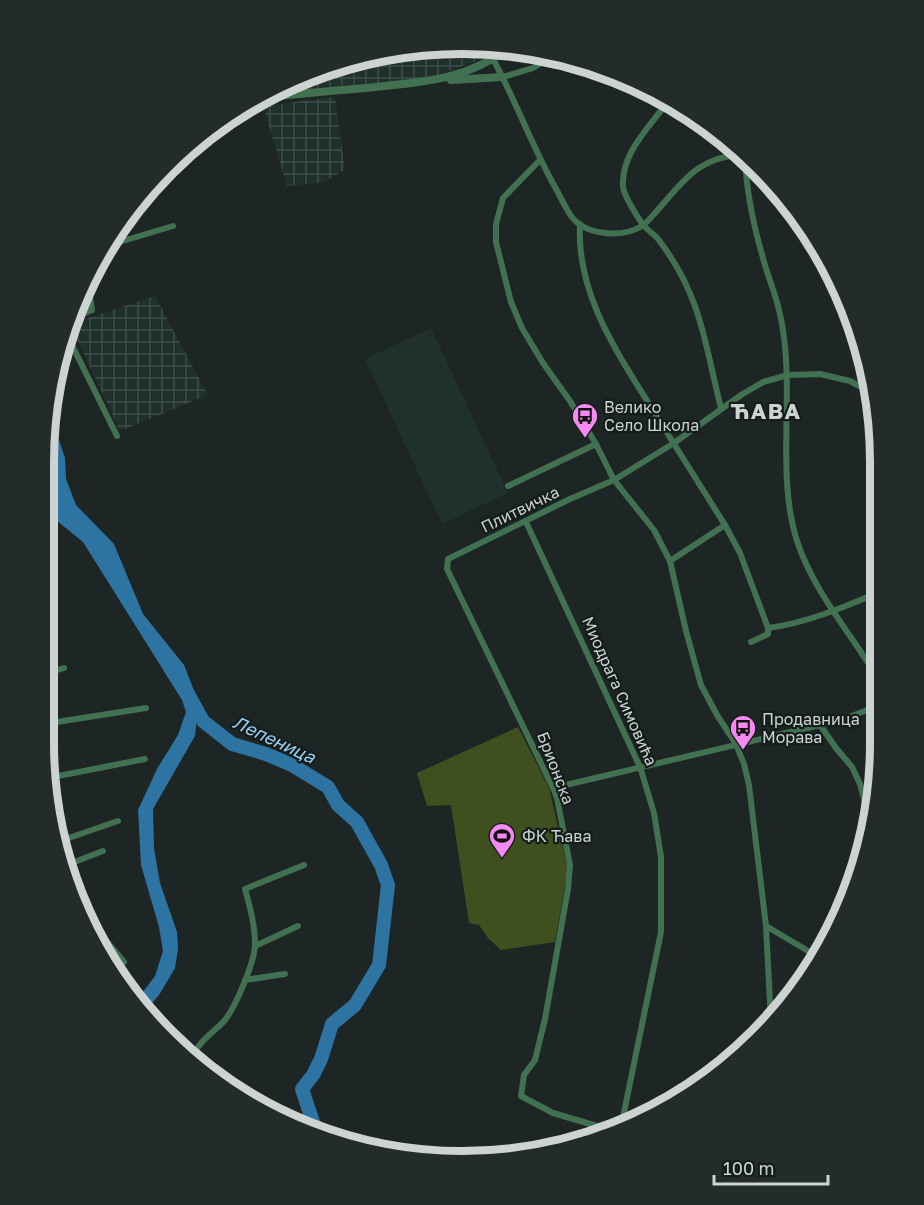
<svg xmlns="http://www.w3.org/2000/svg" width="924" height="1205" font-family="'Golos Text',sans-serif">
  <defs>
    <pattern id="industrial-grid" width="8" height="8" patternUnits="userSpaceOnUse" patternTransform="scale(1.5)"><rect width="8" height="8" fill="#1f302d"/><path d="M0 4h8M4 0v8" fill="none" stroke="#3e4d4a"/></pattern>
  </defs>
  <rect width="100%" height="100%" fill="#1d2625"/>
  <path fill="#1f302d" d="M431 328 508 493 442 524 365 359Z"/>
  <g fill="url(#industrial-grid)">
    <path d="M462 44 502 47 491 55 434 77 393 83 267 94 302 75 380 52Z"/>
    <path d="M335 97 345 170 321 183 287 186 263 106Z"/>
    <path d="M155 296 208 395 120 431 74 333 76 322Z"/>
  </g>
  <path fill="#3f4f1d" d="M518 727 549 788 568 869 555 942 501 950 488 938 479 925 469 923 451 805 427 806 417 773Z"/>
  <path fill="#2d74a3" d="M47 419 56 431 65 458 66 479 76 505 114 544 143 614 184 665 200 706 193 710 197 716 195 736 153 809 154 848 160 883 177 932 178 949 175 968 159 995 145 1011 137 1000 155 976 163 951 159 927 141 865 138 810 157 769 178 735 186 712 182 700 83 542 56 520 44 495V435Z"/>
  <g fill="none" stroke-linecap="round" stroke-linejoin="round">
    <path stroke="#2d74a3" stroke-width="14" d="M188 694 203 721 232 744 266 754 292 765 328 787 338 805 357 822 381 865 388 885 379 965 355 1005 332 1024 321 1059 313 1075 302 1089 314 1125 311 1130"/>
    <g stroke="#427151" stroke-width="6">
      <path d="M493 59C516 101 532 146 555 187 560 196 565 207 571 216 586 236 622 238 642 226 647 223 651 217 655 213 684 181 696 158 743 154"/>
      <path d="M503 77 533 68 555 55"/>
      <path d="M669 100C650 127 621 152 623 187 624 196 639 220 645 227 650 232 657 236 661 243 702 298 705 345 721 408"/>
      <path d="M745 155C746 190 753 224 763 258 768 277 776 295 780 314 797 390 774 473 798 544 814 591 851 634 877 677"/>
      <path d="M540 160 503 198 496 224V242L511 302 522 328 543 363 570 401 596 444 614 480 654 530 670 561 686 631 701 685 717 715 736 744 744 764 749 785 766 926 820 958"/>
      <path d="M580 224C576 295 619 355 654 412 678 450 701 487 725 525L740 553 768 628"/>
      <path d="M106 246 173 226"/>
      <path d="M87 276 92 310 71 319 68 337 117 436"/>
      <path d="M877 472V411"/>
      <path d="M508 486 596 444"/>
      <path d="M526 522 640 767 654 813 661 857V932L621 1127"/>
      <path d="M670 561 725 525"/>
      <path d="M751 642 768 634V628C806 623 842 608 877 593"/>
      <path d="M44 674 64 668"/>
      <path d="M44 724 146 708"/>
      <path d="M820 725 836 748 852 767 860 784 867 810 866 846"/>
      <path d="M48 778 145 759"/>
      <path d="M553 788 820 725 852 716 877 706"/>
      <path d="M57 842 118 821"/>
      <path d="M64 866 103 851"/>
      <path d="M83 913 124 962"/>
      <path d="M766 926 771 1022"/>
      <path d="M255 946 298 926"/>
      <path d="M245 980 285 974"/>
      <path d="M194 1059C195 1042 215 1032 225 1020 236 1006 255 961 255 944 255 925 250 907 245 889L304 865"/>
      <path d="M614 1131 553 1113 521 1096 524 1075 535 1060 545 1019 568 889 570 865 557 798 553 788 447 569 448 559 570 499 614 480 674 443 741 395 763 382 788 375 820 374 850 381 874 394"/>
    </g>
    <g stroke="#427151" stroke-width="8">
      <path d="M451 80 503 77"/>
      <path d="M260 98C295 94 330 91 365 88 420 82 463 82 509 48"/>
    </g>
  </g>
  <defs>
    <g id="bus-pin" transform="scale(1.35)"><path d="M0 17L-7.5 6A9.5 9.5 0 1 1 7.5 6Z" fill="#f389f1" stroke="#141d1b"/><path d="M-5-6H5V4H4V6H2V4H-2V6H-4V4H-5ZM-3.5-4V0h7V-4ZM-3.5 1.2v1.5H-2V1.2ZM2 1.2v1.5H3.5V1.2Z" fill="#111"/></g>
    <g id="stadium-pin" transform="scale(1.35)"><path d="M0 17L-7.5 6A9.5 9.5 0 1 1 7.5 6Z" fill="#f389f1" stroke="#141d1b"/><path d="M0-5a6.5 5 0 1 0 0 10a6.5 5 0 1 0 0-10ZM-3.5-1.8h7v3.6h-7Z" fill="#111"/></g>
  </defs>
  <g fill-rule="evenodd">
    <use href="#bus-pin" x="585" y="416"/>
    <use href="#bus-pin" x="743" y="728"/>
    <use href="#stadium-pin" x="502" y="836"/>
  </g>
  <g text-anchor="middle" stroke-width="4.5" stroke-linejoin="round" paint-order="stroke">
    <g font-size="16" fill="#cdd3d1" stroke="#141d1b" text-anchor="start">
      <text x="604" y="413">Велико<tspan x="604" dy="18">Село Школа</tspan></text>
      <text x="762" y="725">Продавница<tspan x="762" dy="18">Морава</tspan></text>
      <text x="522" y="842">ФК Ћава</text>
    </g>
    <g font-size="16" fill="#cdd3d1" stroke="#141d1b">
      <text transform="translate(520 509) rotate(-26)" y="6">Плитвичка</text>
      <text transform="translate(620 691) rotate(66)" y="6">Миодрага Симовића</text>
      <text transform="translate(556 768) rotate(69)" y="6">Брионска</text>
    </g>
    <g font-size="18" font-style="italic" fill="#9ad0f7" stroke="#141d1b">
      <text transform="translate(274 740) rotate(25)" y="6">Лепеница</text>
    </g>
    <g font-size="22" font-weight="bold" letter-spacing="1.5" fill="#cdd3d1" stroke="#141d1b">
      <text x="766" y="419">ЋАВА</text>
    </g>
  </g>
  <path d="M0 0H924V1205H0ZM462 54H462A408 408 0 0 1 870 462V743A408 408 0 0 1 462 1151H462A408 408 0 0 1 54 743V462A408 408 0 0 1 462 54Z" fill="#232c2a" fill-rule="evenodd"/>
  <path fill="none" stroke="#cdd3d1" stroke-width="8" d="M462 54H462A408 408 0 0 1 870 462V743A408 408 0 0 1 462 1151H462A408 408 0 0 1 54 743V462A408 408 0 0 1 462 54Z"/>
  <path d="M714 1175v9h114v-9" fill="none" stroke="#cdd3d1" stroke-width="3"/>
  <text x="723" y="1175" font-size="18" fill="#cdd3d1" stroke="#141d1b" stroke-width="4.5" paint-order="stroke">100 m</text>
</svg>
